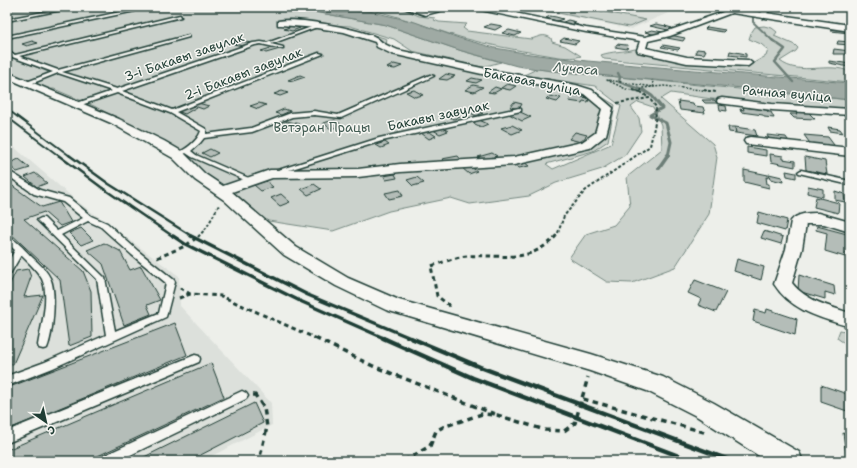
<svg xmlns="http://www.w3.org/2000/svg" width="857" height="468" font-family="'Shantell Sans',sans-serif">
  <rect width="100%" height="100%" fill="#edefea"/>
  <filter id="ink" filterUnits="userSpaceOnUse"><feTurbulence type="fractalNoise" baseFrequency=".025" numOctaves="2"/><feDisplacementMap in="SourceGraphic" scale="8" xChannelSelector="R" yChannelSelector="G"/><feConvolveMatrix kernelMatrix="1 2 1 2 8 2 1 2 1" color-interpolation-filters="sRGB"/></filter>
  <g filter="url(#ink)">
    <g fill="#dce0db">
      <path d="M523 7H682L631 29Z"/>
      <path d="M7 141 78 202 179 276 180 306 271 403 272 425 202 461H7Z"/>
    </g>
    <g fill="#cbd2cc" stroke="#758880">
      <path d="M7 7H264L315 12 386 25 462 51 501 62 482 67 412 51 394 39 350 26 311 24 361 31 387 39 386 45 400 51 594 92 615 105 608 141 593 151 546 164 553 169 611 144 621 106 595 86 524 75 537 69 850 100V112L712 99 671 93 661 99 713 144 717 157 709 214 675 267 632 283 607 282 569 258 586 234 614 225 630 206 627 177 662 149 661 125 653 107 638 102 631 107 639 118 641 131 625 155 602 169 556 183 529 196 470 204 451 198 389 211 333 231 262 220 218 182 184 159 125 123 94 106 54 89 41 90 35 80 18 78 7 71V56L13 57 48 72 47 74H66L7 50Z"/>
      <path d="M357 7H399L419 16 435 18 434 20 439 22 467 24 463 28 467 31 531 39C539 37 543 33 551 38L552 42 565 46 581 56C569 60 554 56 541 54 515 50 489 45 463 38 427 28 394 13 357 7Z"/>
      <path d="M528 7H579L646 20 629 27Z"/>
      <path d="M764 26 772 28 777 32 774 36 795 45 798 48 796 51 780 61C800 77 829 61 850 72V82L604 59 601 55C612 51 624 52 635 49L716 64 750 65 766 56 768 50 761 44 749 39 751 33 755 27Z"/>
      <path d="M840 330 850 332V347L837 338Z"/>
    </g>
    <path fill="#9faaa4" stroke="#6c7e77" d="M264 7H352L415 22 459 38 495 48 530 54 587 61 850 83V100L754 89 552 71 517 66 462 51 386 25 315 12Z"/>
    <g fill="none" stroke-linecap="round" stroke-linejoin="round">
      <g stroke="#6c7e77" stroke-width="2">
        <path d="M358 11 367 7"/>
        <path d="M753 16V22L773 41"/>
      </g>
      <g stroke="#6c7e77" stroke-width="2.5">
        <path d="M772 40 785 49 775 62 793 82"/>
        <path d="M618 73 620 77 619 82 645 91"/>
      </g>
      <path stroke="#6c7e77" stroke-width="3" d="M643 90 652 96 662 108 650 115 666 123 671 142 668 156"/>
      <path stroke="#6c7e77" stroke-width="4" d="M659 168 668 155"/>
    </g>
    <g fill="#b4bdb8" stroke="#1f3d34">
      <path d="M550 16 556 17 563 19 557 21 546 18Z"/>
      <path d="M568 20 576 22 573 23 578 25 576 26 561 23Z"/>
      <path d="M491 24 502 26 495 30 484 27Z"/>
      <path d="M656 24 666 26H665L672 28 668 30 650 26Z"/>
      <path d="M292 26 300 28 292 31 284 29Z"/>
      <path d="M707 27 725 30 723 32 705 29Z"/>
      <path d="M831 28 849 30V33L831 31Z"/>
      <path d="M509 30 521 33 515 36 502 33Z"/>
      <path d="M652 30 663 32 656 35 645 32Z"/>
      <path d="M670 35 685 38 683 41 667 38Z"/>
      <path d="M564 38 579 41 575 44 560 41Z"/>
      <path d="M32 41 38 43 27 46 22 44Z"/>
      <path d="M242 41 251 43 243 46 233 44Z"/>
      <path d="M838 41 850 42V45L837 44Z"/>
      <path d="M617 44 626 45H628L627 49 615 47Z"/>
      <path d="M663 45 680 48 678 50 661 47Z"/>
      <path d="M274 47 280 49 266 53 261 51Z"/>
      <path d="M697 49 706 50 704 54 695 53Z"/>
      <path d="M834 49 850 51 849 54H833Z"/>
      <path d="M730 51 746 54V57L729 55Z"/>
      <path d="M829 61 844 63 849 64V67L829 63Z"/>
      <path d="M394 64 402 66 395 69 387 68Z"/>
      <path d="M274 66 280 67 271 71 264 69Z"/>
      <path d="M446 74 455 76 447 80 439 79Z"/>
      <path d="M300 75 305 77 293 81 288 80Z"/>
      <path d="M472 78 482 80 476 83 467 81Z"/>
      <path d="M507 84 516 86 510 90 501 88Z"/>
      <path d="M473 85 483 87 474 92 465 90Z"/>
      <path d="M495 87 501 89 494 93 488 92Z"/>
      <path d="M414 90 423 95 415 97 406 92Z"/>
      <path d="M282 91 288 93 280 96 274 94Z"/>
      <path d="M572 94 582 96 581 97 589 98 588 102 583 101 582 103 569 101Z"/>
      <path d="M549 96 561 98 557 102 546 99Z"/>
      <path d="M702 100H714L718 103H705Z"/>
      <path d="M678 101 693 103 694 106 703 107 705 113 680 110Z"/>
      <path d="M514 102 522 104 519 109 510 107Z"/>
      <path d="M198 103 209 106 203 109 197 107 185 114 177 111Z"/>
      <path d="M259 103 266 105 258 109 250 106Z"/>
      <path d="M719 105 726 106 727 111 720 110Z"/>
      <path d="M743 107 767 110 768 112H771L774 118 764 117 763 115 741 112 740 109 744 110Z"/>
      <path d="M284 109 290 111 281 115 275 113Z"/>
      <path d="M474 109 483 113 476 116 467 111Z"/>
      <path d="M518 111 531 117 522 121 509 114Z"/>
      <path d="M794 111 808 112 815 119 794 118 790 114H797Z"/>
      <path d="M451 113 460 117 454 119 445 115Z"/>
      <path d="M335 120 342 125 331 129 323 123Z"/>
      <path d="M479 120 488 124 481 127 473 123Z"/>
      <path d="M287 121 299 124 292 129 280 126Z"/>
      <path d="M512 125 522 130 512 134 501 128Z"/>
      <path d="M441 127 448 131 440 134 433 130Z"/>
      <path d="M728 127H735L736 133 729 132Z"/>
      <path d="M735 127 755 130 757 136 736 133Z"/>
      <path d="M828 127 840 129 843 133 830 131Z"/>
      <path d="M428 131 436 136 429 139 421 133Z"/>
      <path d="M575 132 587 135 581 142 569 139Z"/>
      <path d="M767 135 786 137 790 143 769 139Z"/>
      <path d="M804 135 828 137 837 149 812 146Z"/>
      <path d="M385 142 389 145 381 148 376 145Z"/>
      <path d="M747 147 766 150V156L747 153Z"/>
      <path d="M210 149 218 153 210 157 202 153Z"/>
      <path d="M492 153 497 156 483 160 478 157Z"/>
      <path d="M770 154 783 156V159L795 161V167L771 162Z"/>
      <path d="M458 156 462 161 446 164 442 159Z"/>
      <path d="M805 157 825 161 827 174 806 170Z"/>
      <path d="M19 159 30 168 17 172 7 164Z"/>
      <path d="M524 162 529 166 519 168 514 164Z"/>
      <path d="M469 166 477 171 469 174 462 168Z"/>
      <path d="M744 170 768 175V178L766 177 767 184H769V188L744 182Z"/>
      <path d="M786 171 796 173V178L787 176Z"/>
      <path d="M35 173 47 183 37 187 25 177Z"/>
      <path d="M395 174 397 178 386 180 384 176Z"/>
      <path d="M769 174 782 177 783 182 770 179Z"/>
      <path d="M417 177 424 183 413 186 407 180Z"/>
      <path d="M266 181 273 187 261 191 254 185Z"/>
      <path d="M7 182 42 207 59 202 71 222 60 226 44 212 24 219 83 271 91 291 92 337 69 346 60 280 7 230Z"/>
      <path d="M314 184 321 189 308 195 301 189Z"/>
      <path d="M808 186 823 189V197L807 193Z"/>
      <path d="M400 190 403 196 389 199 385 193Z"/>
      <path d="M835 191 844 194 845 202 835 200Z"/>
      <path d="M281 194 290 202 280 206 271 198Z"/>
      <path d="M816 197 839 203 838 213 814 207Z"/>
      <path d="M759 212 787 220 785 231 757 223Z"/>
      <path d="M817 226 847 234V237L850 238V255L845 253V257L825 251 827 233 816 230Z"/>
      <path d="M81 228 93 240 81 245 69 233Z"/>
      <path d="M764 231 783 237 781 244 761 238Z"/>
      <path d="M104 243 120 251 130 270 141 266 160 300 147 305 151 314 124 325 103 264 87 250Z"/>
      <path d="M737 259 764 267 761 280 734 271Z"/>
      <path d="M28 269 31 277 24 297 43 295 13 364 7 365V290L16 271Z"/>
      <path d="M799 275 834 286 835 295 825 292V299L798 291Z"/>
      <path d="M695 280 726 292 716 312 698 305 701 299 688 293Z"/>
      <path d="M767 309 797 319 795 335 753 321 755 310 766 313Z"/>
      <path d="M175 323 187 355 7 430V388Z"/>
      <path d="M211 363 224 397 87 461H7V450Z"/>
      <path d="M821 385 850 395V412L821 402Z"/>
      <path d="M254 403 263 423 189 461H136Z"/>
      <path d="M843 433 850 436V461H847Z"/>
    </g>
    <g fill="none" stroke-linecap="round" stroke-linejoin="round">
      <g stroke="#1f3d34" stroke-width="3">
        <g id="service">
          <path d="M69 7H76L7 21V19Z"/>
          <path d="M134 9 135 11 7 38V36Z"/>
          <path d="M180 15 181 17 19 56 58 70 189 35V37L62 72 117 89 253 43 261 42 267 43 317 25V27L271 44 283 47V49L261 44 255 45 122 91 172 110 319 53 323 54 176 112 206 129V134L251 128 291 113 314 111 338 115 430 75 434 76 341 118 314 115 292 117 252 132 204 138 200 143 191 151 196 155 251 179 252 180 249 182 192 157 186 153 180 156H176V154C186 149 197 142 201 131L170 113 117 93 78 106H74V104L112 91 58 73 28 85H24V83L53 72 7 55V52L15 55Z"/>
          <path d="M519 108 521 109V111L382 141 276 174H272L271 173 272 172 379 138Z"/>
          <path d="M7 170 40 190 69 198 91 216 107 223 138 251 174 280 175 282 166 317 53 368 7 386V376L45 362 106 335 97 279 37 220 41 218H44L57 231 83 218 63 202 34 194 7 175ZM88 221 101 227 132 255 166 283 159 313 115 331 105 278 61 235Z"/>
          <path d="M801 170 850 181V185L799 173 798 172Z"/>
          <path d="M7 237C14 238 21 246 26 251 34 260 45 267 50 278 57 291 53 335 47 348L43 349 39 348 38 345C41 327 50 296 42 279 37 270 28 262 21 255L10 274 7 275V264L15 250 7 243Z"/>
          <path d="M195 355 199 356 200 359 199 362 7 443V431Z"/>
          <path d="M242 391 246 393 248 396 246 399 118 461H99L101 457Z"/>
        </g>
      </g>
      <g stroke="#1f3d34" stroke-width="3">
        <g id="minor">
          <path d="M402 7H412L425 11 442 7H454L425 15Z"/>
          <path d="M473 7H486L586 28 645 37 665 32 732 9 735 11 734 12 670 36 648 41 646 48 687 57 748 60 752 63 748 66 687 63 638 52 637 50 640 41 586 32 476 9Z"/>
          <path d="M764 7H770L766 16 763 18 760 16Z"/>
          <path d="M278 21C298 17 352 28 371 35 377 37 379 40 383 43 387 46 394 48 398 50L491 70 576 85 592 90 613 108 606 135 590 148 514 165 400 172 358 177 272 178 232 192 296 247 348 278 399 300 591 354 663 377 714 403 799 452 803 461H767L698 417 647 391 590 371 386 310 336 286 284 255 224 200 195 180 173 158 111 123 7 78V72L119 119 164 141 183 152 205 174 223 186 270 170 358 169 400 164 514 157 582 142 595 133 602 109 584 94 570 90 491 76 392 54 377 47 375 42 344 32 317 28 281 25H278Z"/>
          <path d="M722 98 772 104 850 109V115L772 110 718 103 717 101 718 99Z"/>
          <path d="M750 137 850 148V156L746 144 744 141 746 138Z"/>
          <path d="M818 213 850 222V232L824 224H806L802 249 792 283C806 301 829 306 850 313V327C821 318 791 311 774 284L786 249 791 221C797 213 809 213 818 213Z"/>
        </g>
      </g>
      <g stroke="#1f3d34" stroke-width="3">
        <path id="tertiary" d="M702 7H723L850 25V31L706 9Z"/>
      </g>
      <g stroke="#1f3d34" stroke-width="1.5" stroke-dasharray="2 1.5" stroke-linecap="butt">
        <path d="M638 91 626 89 607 80 654 87 652 80"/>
        <path d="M641 91 642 88 664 86 711 91"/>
      </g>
      <g stroke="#1f3d34" stroke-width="2" stroke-dasharray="3 2" stroke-linecap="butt">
        <path d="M633 90 641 92"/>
        <path d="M703 90 716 92"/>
        <path d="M617 103 649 98 641 92V90"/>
        <path d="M198 237 207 227 219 205"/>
        <path d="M555 237 558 233 564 216 585 191 650 146 655 123 656 107 649 98"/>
      </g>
      <g stroke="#1f3d34" stroke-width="3" stroke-dasharray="4.5 3.5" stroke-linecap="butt">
        <path d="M157 258 185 246 199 236"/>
        <path d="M180 288 190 294 221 296 317 339"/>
        <path d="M179 298 190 294"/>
        <path d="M450 306 437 296 431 266C442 263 455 257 467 256 502 254 529 265 556 236"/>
      </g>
      <g stroke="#1f3d34" stroke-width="3.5" stroke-dasharray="5.5 4.5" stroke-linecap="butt">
        <path d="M315 338 373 366 497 415"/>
        <path d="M253 395H255L264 408 267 427 259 461"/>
        <path d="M583 399 708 433"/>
        <path d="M404 461 430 446 436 431 443 427 482 414 497 415 545 430 564 431 575 423 588 377"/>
      </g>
      <use href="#service" fill="#f6f6f2" fill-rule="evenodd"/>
      <use href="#minor" fill="#f6f6f2" fill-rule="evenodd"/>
      <use href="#tertiary" fill="#f6f6f2" fill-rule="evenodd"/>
      <g stroke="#1f3d34" stroke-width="2">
        <path d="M7 109 70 156"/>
        <path d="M7 117 59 156"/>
      </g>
      <g stroke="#1f3d34" stroke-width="2.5">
        <path d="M58 155 101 187 174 237"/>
        <path d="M69 155 109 184 193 237"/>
      </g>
      <g stroke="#1f3d34" stroke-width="3.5">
        <path d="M173 236 185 244 300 301 386 339"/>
        <path d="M191 236 308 295 413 339"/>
      </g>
      <g stroke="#1f3d34" stroke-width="4.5">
        <path d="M383 338 473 378 692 461"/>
        <path d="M411 338 480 367 732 461"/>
      </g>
    </g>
  </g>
  <g text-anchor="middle" stroke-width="3" stroke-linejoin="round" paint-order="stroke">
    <g font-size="13" fill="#1f3d34" stroke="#f6f6f2">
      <text transform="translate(184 56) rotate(-19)" y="5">3-і Бакавы завулак</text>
      <text transform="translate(243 73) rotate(-21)" y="5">2-і Бакавы завулак</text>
      <text transform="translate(532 81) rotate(11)" y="5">Бакавая вуліца</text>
      <text transform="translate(787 93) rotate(5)" y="5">Рачная вуліца</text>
      <text transform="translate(438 115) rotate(-12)" y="5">Бакавы завулак</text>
    </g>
    <g font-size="13" font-style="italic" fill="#3f5850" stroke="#f6f6f2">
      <text transform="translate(576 68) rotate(5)" y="5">Лучоса</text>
    </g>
    <g font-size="13" fill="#415b52" stroke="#f6f6f2">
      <text x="322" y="132">Ветэран Працы</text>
    </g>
  </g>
  <rect width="857" height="468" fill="none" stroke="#f6f6f2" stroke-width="24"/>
  <rect x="12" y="12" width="833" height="444" fill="none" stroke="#1f3d34" stroke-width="1.5" filter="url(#ink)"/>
  <g transform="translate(46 422) rotate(146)" stroke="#f6f6f2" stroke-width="3" paint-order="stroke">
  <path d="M0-3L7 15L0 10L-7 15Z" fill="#1f3d34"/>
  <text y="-6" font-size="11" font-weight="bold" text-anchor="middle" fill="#1f3d34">С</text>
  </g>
</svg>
